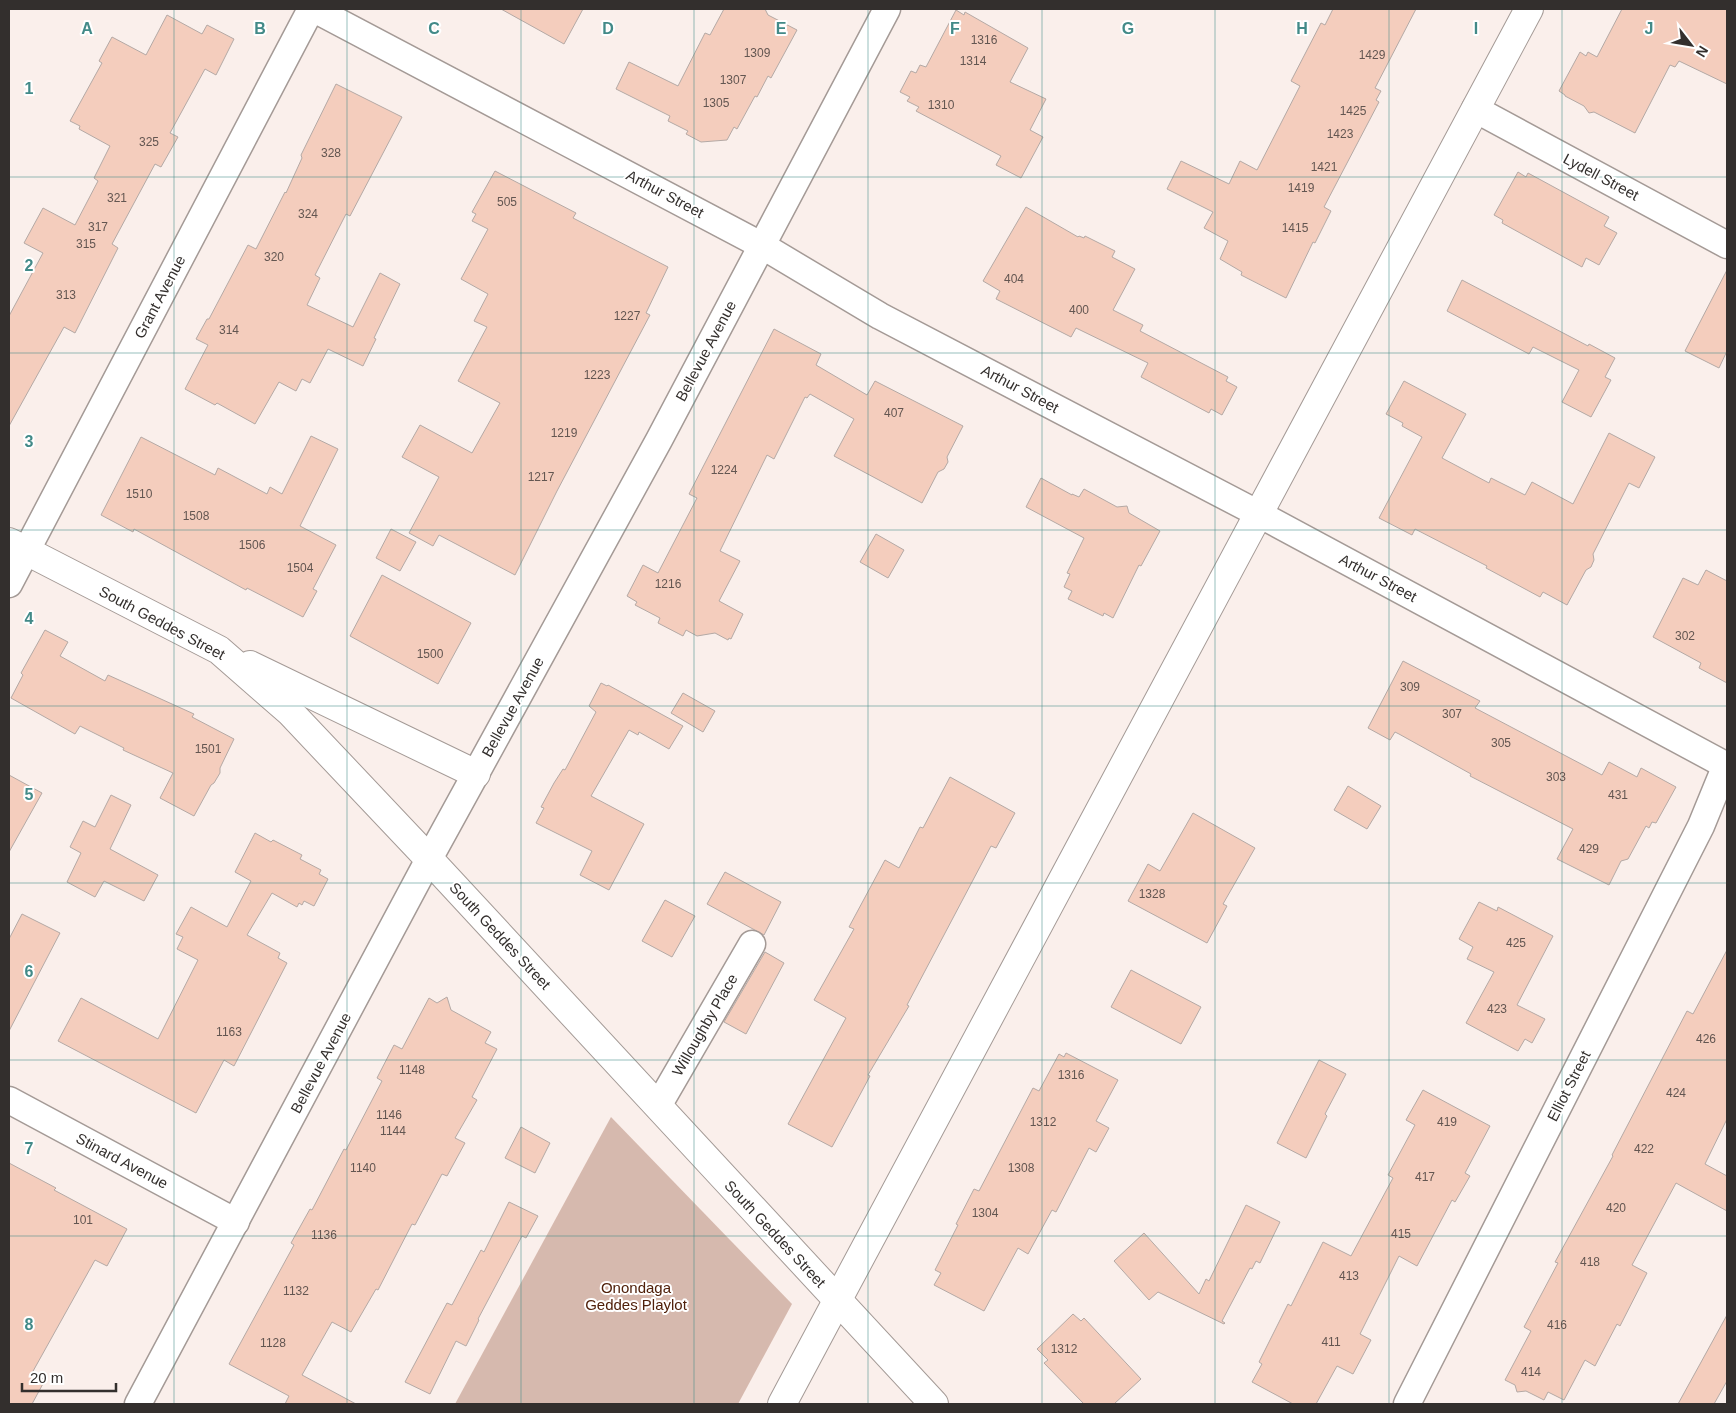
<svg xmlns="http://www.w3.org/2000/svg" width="1736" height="1413" font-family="Helvetica,sans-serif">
  <rect width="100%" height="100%" fill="#faefeb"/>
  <path fill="#d6b9ae" d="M611 1117 792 1304 738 1404H455Z"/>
  <g fill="#f4cdbd" stroke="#b4a9a5">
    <path d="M501 9H583L564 44Z"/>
    <path d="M724 9H765L768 15 797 30 771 78 768 76 757 97 755 96 737 129 734 127 727 140 701 142 686 134 688 131 668 121 670 116 616 89 629 62 678 86 705 33 710 35Z"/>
    <path d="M1333 9H1416L1375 88 1381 91 1376 100 1379 102 1324 207 1331 211 1315 243 1313 242 1286 298 1241 275 1242 272 1220 259 1228 241 1204 228 1213 212 1167 189 1181 161 1229 184 1240 161 1257 170 1300 86 1291 81 1321 23 1325 25Z"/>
    <path d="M1622 9H1727V84L1679 61 1675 67 1670 65 1635 133 1594 112 1589 113 1584 106 1565 96V95L1559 91 1580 52 1586 56 1588 52 1597 57Z"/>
    <path d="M956 10 964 15 965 12 1028 48 1010 82 1046 99 1030 130 1043 137 1021 178 996 165 1001 156 916 111 919 107 907 101 910 97 900 92 911 71 916 73 920 65 926 67Z"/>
    <path d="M167 15 202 34 207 25 234 39 216 75 205 69 170 133 178 137 161 167 155 164 112 244 118 248 75 333 64 327 9 426V316L43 253 24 243 43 208 75 225 98 181 94 178 110 146 79 129 80 126 70 121 102 63 99 61 112 37 146 55Z"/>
    <path d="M336 84 402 117 350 216 346 214 315 275 320 278 307 305 353 327 380 273 400 284 374 338 376 339 363 366 328 349 310 383 302 379 296 391 279 382 255 424 217 403 215 405 185 389 208 345 196 339 207 319H209L248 245 256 249 285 192 286 193 302 158 301 155Z"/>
    <path d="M495 171 576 213 573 218 668 267 646 313 650 315 557 491 515 575 439 535 433 546 409 533 439 477 402 457 420 425 472 453 500 403 458 381 487 327 474 321 488 294 461 279 488 229 472 221 476 214 472 212Z"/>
    <path d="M1518 172 1526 177 1528 173 1609 217 1604 226 1617 233 1599 265 1586 258 1582 267 1502 223 1503 220 1494 215Z"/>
    <path d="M1026 207 1078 237 1079 236 1084 238 1085 236 1115 251 1112 257 1135 269 1113 310 1143 325 1140 331 1228 377 1226 381 1237 387 1222 415 1211 409 1209 413 1141 377 1148 363 1076 328 1071 337 996 299 1000 291 983 281Z"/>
    <path d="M1727 270V351L1719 368 1685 351Z"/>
    <path d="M1462 280 1588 346 1589 344 1615 358 1605 377 1611 380 1591 417 1562 402 1579 370 1533 347 1529 354 1447 311Z"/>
    <path d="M774 329 821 354 816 365 867 395 875 381 963 426 947 457 948 462 944 469 938 472 922 503 834 456 854 419 810 394 807 398 805 397 774 459 767 455 720 551 740 561 719 601 743 614 731 639 729 638 728 640 715 633 697 636 686 630 683 636 658 623 660 618 635 605 637 602 627 596 643 565 658 573 697 498 689 494Z"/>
    <path d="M1404 381 1466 414 1442 458 1489 483 1491 478 1525 495 1532 482 1573 504 1609 433 1655 457 1639 488 1629 483 1593 554 1594 560 1591 567 1586 570 1567 605 1543 592 1540 597 1486 568 1487 566 1415 529 1412 535 1379 518 1422 437 1402 426 1403 423 1386 414Z"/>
    <path d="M311 436 338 449 300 526 336 545 313 589 317 591 303 617 247 588 246 590 134 529 133 532 101 515 141 437 215 475 218 468 267 494 270 487 282 494Z"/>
    <path d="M1041 478 1072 495V494L1079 497 1084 489 1117 507 1127 506 1129 513 1160 531 1141 566 1139 565 1113 618 1104 613 1103 616 1068 599 1072 591 1064 587 1070 574 1067 573 1084 538 1026 507Z"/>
    <path d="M391 529 416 542 400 571 376 558Z"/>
    <path d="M876 534 904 550 888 578 860 562Z"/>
    <path d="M1706 570 1727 581V683L1699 668 1701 663 1653 637 1683 578 1698 585Z"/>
    <path d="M382 575 471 623 438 684 350 636Z"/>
    <path d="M45 630 68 642 60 656 105 681 108 675 194 714 192 717 234 739 220 768V773L214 783 211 785 194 816 160 798 173 773 123 750 124 748 80 726 75 734 11 698 23 675 21 673Z"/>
    <path d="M1403 661 1480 701 1475 708 1602 775 1609 762 1637 777 1641 768 1676 787 1656 823 1652 822 1649 828 1646 826 1628 859 1621 861 1609 885 1557 859 1573 829 1470 776 1471 774 1399 734 1395 732 1390 740 1368 728Z"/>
    <path d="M601 683 607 686 608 685 683 726 669 749 639 732 638 735 629 730 591 796 644 824 609 890 580 875 592 851 536 823 544 808 541 807 554 783 563 769 565 770 596 712 589 706Z"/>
    <path d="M683 693 715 711 703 732 671 713Z"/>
    <path d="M9 775 42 793 9 852Z"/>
    <path d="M950 777 1015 813 996 848 991 846 907 1005 909 1006 868 1075 870 1076 832 1147 788 1124 846 1018 814 1000 854 929 849 927 885 860 899 868 920 827 923 828Z"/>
    <path d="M1348 786 1381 806 1367 829 1334 810Z"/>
    <path d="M111 795 131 805 110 849 158 875 144 901 104 881 95 897 67 882 81 853 70 847 83 821 95 827Z"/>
    <path d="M1193 813 1255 848 1223 904 1227 906 1207 943 1128 901 1148 864 1160 871Z"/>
    <path d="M255 833 271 842 273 840 302 855 300 859 321 870 319 874 328 879 314 906 304 901 302 905 299 903 297 907 272 893 247 935 280 953 278 958 287 963 234 1066 224 1060 196 1113 58 1041 81 998 158 1039 198 960 177 949 183 937 176 934 191 907 227 927 251 881 235 872Z"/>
    <path d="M725 872 781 902 764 935 707 904Z"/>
    <path d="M665 900 695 916 672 957 642 941Z"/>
    <path d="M1479 902 1497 911 1498 907 1553 936 1517 1005 1545 1019 1532 1043 1525 1039 1518 1051 1466 1023 1494 972 1467 959 1473 947 1459 939Z"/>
    <path d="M22 914 60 933 9 1031V939Z"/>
    <path d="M1727 950V1119L1705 1164 1727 1176V1211L1676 1183 1632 1265 1647 1273 1620 1326 1617 1324 1595 1366 1585 1360 1564 1400 1548 1392 1544 1400 1526 1391 1517 1392 1515 1385 1505 1380 1531 1331 1524 1327 1558 1263 1555 1262 1613 1156 1612 1155 1687 1011 1693 1014Z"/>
    <path d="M765 952 784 963 746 1034 724 1022Z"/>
    <path d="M1131 970 1201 1007 1181 1044 1111 1007Z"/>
    <path d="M447 997 451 1010 491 1032 485 1043 497 1049 472 1097 477 1100 455 1138 465 1143 447 1176 442 1174 415 1225 412 1224 378 1290 376 1289 351 1332 332 1322 302 1375 356 1404H285L289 1396 229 1364 294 1245 291 1243 310 1209 312 1210 344 1149 346 1150 382 1081 377 1078 394 1045 402 1049 429 998 437 1003Z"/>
    <path d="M1066 1053 1118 1080 1096 1121 1109 1128 1096 1152 1089 1148 1056 1212 1052 1210 1028 1254 1018 1248 984 1311 934 1285 941 1273 935 1270 958 1225 956 1224 974 1189 979 1191 1033 1088 1039 1091 1059 1054 1064 1057Z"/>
    <path d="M1319 1060 1346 1074 1325 1114 1327 1116 1306 1158 1277 1143Z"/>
    <path d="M1423 1090 1490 1126 1465 1173 1470 1176 1455 1202 1452 1200 1417 1266 1399 1256 1360 1334 1371 1340 1353 1374 1337 1366 1316 1404H1293L1252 1382 1262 1364 1259 1362 1288 1304 1291 1306 1323 1242 1351 1256 1393 1178 1388 1175 1415 1125 1406 1120Z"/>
    <path d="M521 1127 550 1143 535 1173 505 1158Z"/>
    <path d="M9 1163 56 1188 54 1190 127 1229 107 1266 95 1260 32 1373 45 1380 32 1404H9Z"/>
    <path d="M509 1202 538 1216 526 1238 522 1236 478 1319 479 1320 466 1346 456 1341 430 1394 405 1382 447 1303 452 1305 481 1250 484 1252Z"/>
    <path d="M1246 1205 1280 1222 1260 1263 1256 1261 1252 1269 1250 1268 1222 1321 1225 1323 1224 1324 1158 1292 1149 1300 1114 1261 1144 1233 1199 1294 1206 1279 1209 1281Z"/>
    <path d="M1073 1314 1081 1321 1084 1318 1141 1379 1114 1404H1084L1044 1363 1048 1360 1037 1349Z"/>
    <path d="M1727 1315V1381L1714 1404H1678Z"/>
  </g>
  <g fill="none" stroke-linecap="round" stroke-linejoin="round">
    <g stroke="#a49a96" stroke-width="29">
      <g id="minor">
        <path d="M314 9 761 245 880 316 1257 513 1727 766"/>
        <path d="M1475 109 1727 245"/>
        <path d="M9 584 311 9"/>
        <path d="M9 1100 236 1222"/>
        <path d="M658 1106 752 944"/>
        <path d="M138 1404 429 859 659 440 887 9"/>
        <path d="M1407 1404 1701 826 1726 765"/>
      </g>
    </g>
    <g stroke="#a49a96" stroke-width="30">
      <path id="tertiary" d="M782 1404 837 1301"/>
    </g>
    <g stroke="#a49a96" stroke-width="30">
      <g id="secondary">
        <path d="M9 542 219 650 290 712 429 859 934 1404"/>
        <path d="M250 665 476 774"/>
        <path d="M837 1301 1529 9"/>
      </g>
    </g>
    <use href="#minor" stroke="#fff" stroke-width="26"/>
    <use href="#tertiary" stroke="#fff" stroke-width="28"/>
    <use href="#secondary" stroke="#fff" stroke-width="28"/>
  </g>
  <path fill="none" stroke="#428a88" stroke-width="1" stroke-opacity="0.55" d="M174 9V1404M347 9V1404M521 9V1404M694 9V1404M868 9V1404M1042 9V1404M1215 9V1404M1389 9V1404M1562 9V1404M9 177H1727M9 353H1727M9 530H1727M9 706H1727M9 883H1727M9 1060H1727M9 1236H1727"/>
  <g text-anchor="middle" stroke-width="4" stroke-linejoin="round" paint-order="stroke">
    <g font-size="12" fill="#635651">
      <text x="984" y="44">1316</text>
      <text x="757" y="57">1309</text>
      <text x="1372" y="59">1429</text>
      <text x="973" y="65">1314</text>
      <text x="733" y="84">1307</text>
      <text x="716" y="107">1305</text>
      <text x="941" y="109">1310</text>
      <text x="1353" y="115">1425</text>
      <text x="1340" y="138">1423</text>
      <text x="149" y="146">325</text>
      <text x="331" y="157">328</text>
      <text x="1324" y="171">1421</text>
      <text x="1301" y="192">1419</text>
      <text x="117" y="202">321</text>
      <text x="507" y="206">505</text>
      <text x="308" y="218">324</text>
      <text x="98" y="231">317</text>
      <text x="1295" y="232">1415</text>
      <text x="86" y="248">315</text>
      <text x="274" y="261">320</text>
      <text x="1014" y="283">404</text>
      <text x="66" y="299">313</text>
      <text x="1079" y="314">400</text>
      <text x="627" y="320">1227</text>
      <text x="229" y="334">314</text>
      <text x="597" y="379">1223</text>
      <text x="894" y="417">407</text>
      <text x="564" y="437">1219</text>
      <text x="724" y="474">1224</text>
      <text x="541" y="481">1217</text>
      <text x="139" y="498">1510</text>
      <text x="196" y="520">1508</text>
      <text x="252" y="549">1506</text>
      <text x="300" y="572">1504</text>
      <text x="668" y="588">1216</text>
      <text x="1685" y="640">302</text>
      <text x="430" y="658">1500</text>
      <text x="1410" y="691">309</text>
      <text x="1452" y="718">307</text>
      <text x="1501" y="747">305</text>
      <text x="208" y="753">1501</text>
      <text x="1556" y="781">303</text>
      <text x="1618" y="799">431</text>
      <text x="1589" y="853">429</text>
      <text x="1152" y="898">1328</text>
      <text x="1516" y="947">425</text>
      <text x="1497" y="1013">423</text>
      <text x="229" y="1036">1163</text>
      <text x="1706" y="1043">426</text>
      <text x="412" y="1074">1148</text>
      <text x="1071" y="1079">1316</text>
      <text x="1676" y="1097">424</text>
      <text x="389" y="1119">1146</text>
      <text x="1043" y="1126">1312</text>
      <text x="1447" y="1126">419</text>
      <text x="393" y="1135">1144</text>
      <text x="1644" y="1153">422</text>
      <text x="363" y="1172">1140</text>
      <text x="1021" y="1172">1308</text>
      <text x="1425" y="1181">417</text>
      <text x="1616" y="1212">420</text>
      <text x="985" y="1217">1304</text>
      <text x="83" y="1224">101</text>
      <text x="1401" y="1238">415</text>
      <text x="324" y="1239">1136</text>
      <text x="1590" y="1266">418</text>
      <text x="1349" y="1280">413</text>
      <text x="296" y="1295">1132</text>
      <text x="1557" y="1329">416</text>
      <text x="1331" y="1346">411</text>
      <text x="273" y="1347">1128</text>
      <text x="1064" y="1353">1312</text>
      <text x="1531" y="1376">414</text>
    </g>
    <g font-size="15" fill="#332f2d" stroke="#fff">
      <text transform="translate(1601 177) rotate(28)" y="5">Lydell Street</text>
      <text transform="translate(665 194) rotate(28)" y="5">Arthur Street</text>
      <text transform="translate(160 297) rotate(-62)" y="5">Grant Avenue</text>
      <text transform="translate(706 351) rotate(-62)" y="5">Bellevue Avenue</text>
      <text transform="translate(1020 389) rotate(28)" y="5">Arthur Street</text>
      <text transform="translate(1378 578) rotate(28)" y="5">Arthur Street</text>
      <text transform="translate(162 623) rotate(28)" y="5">South Geddes Street</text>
      <text transform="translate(513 707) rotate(-61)" y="5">Bellevue Avenue</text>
      <text transform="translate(500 936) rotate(47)" y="5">South Geddes Street</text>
      <text transform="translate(705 1025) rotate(-60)" y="5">Willoughby Place</text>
      <text transform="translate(321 1063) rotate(-62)" y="5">Bellevue Avenue</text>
      <text transform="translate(1569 1086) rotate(-63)" y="5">Elliot Street</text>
      <text transform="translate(122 1161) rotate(28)" y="5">Stinard Avenue</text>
      <text transform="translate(775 1234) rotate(47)" y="5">South Geddes Street</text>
    </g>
    <g font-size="15" fill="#50200a" stroke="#fff">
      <text x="636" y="1293">Onondaga<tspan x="636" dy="17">Geddes Playlot</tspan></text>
    </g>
  </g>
  <g font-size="16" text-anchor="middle" font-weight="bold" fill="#428a88" stroke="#fff" stroke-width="4" stroke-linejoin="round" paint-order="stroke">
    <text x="87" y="34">A</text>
    <text x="260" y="34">B</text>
    <text x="434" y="34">C</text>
    <text x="608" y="34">D</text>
    <text x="781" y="34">E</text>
    <text x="955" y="34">F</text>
    <text x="1128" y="34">G</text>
    <text x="1302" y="34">H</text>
    <text x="1476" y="34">I</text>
    <text x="1649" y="34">J</text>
    <text x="29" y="94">1</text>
    <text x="29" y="271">2</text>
    <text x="29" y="447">3</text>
    <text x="29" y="624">4</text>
    <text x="29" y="800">5</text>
    <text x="29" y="977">6</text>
    <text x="29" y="1154">7</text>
    <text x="29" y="1330">8</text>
  </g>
  <rect width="1736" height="1413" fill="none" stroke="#332f2d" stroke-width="20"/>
  <g transform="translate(1691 45) rotate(121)" stroke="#ffffff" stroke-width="4" paint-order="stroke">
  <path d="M0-4L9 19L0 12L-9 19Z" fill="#332f2d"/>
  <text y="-8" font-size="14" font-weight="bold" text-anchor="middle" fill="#332f2d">N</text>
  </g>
  <path d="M22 1383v8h94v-8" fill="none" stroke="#332f2d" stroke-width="2.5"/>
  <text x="30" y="1383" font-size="15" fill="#332f2d" stroke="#ffffff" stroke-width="4" paint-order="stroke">20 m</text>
</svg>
